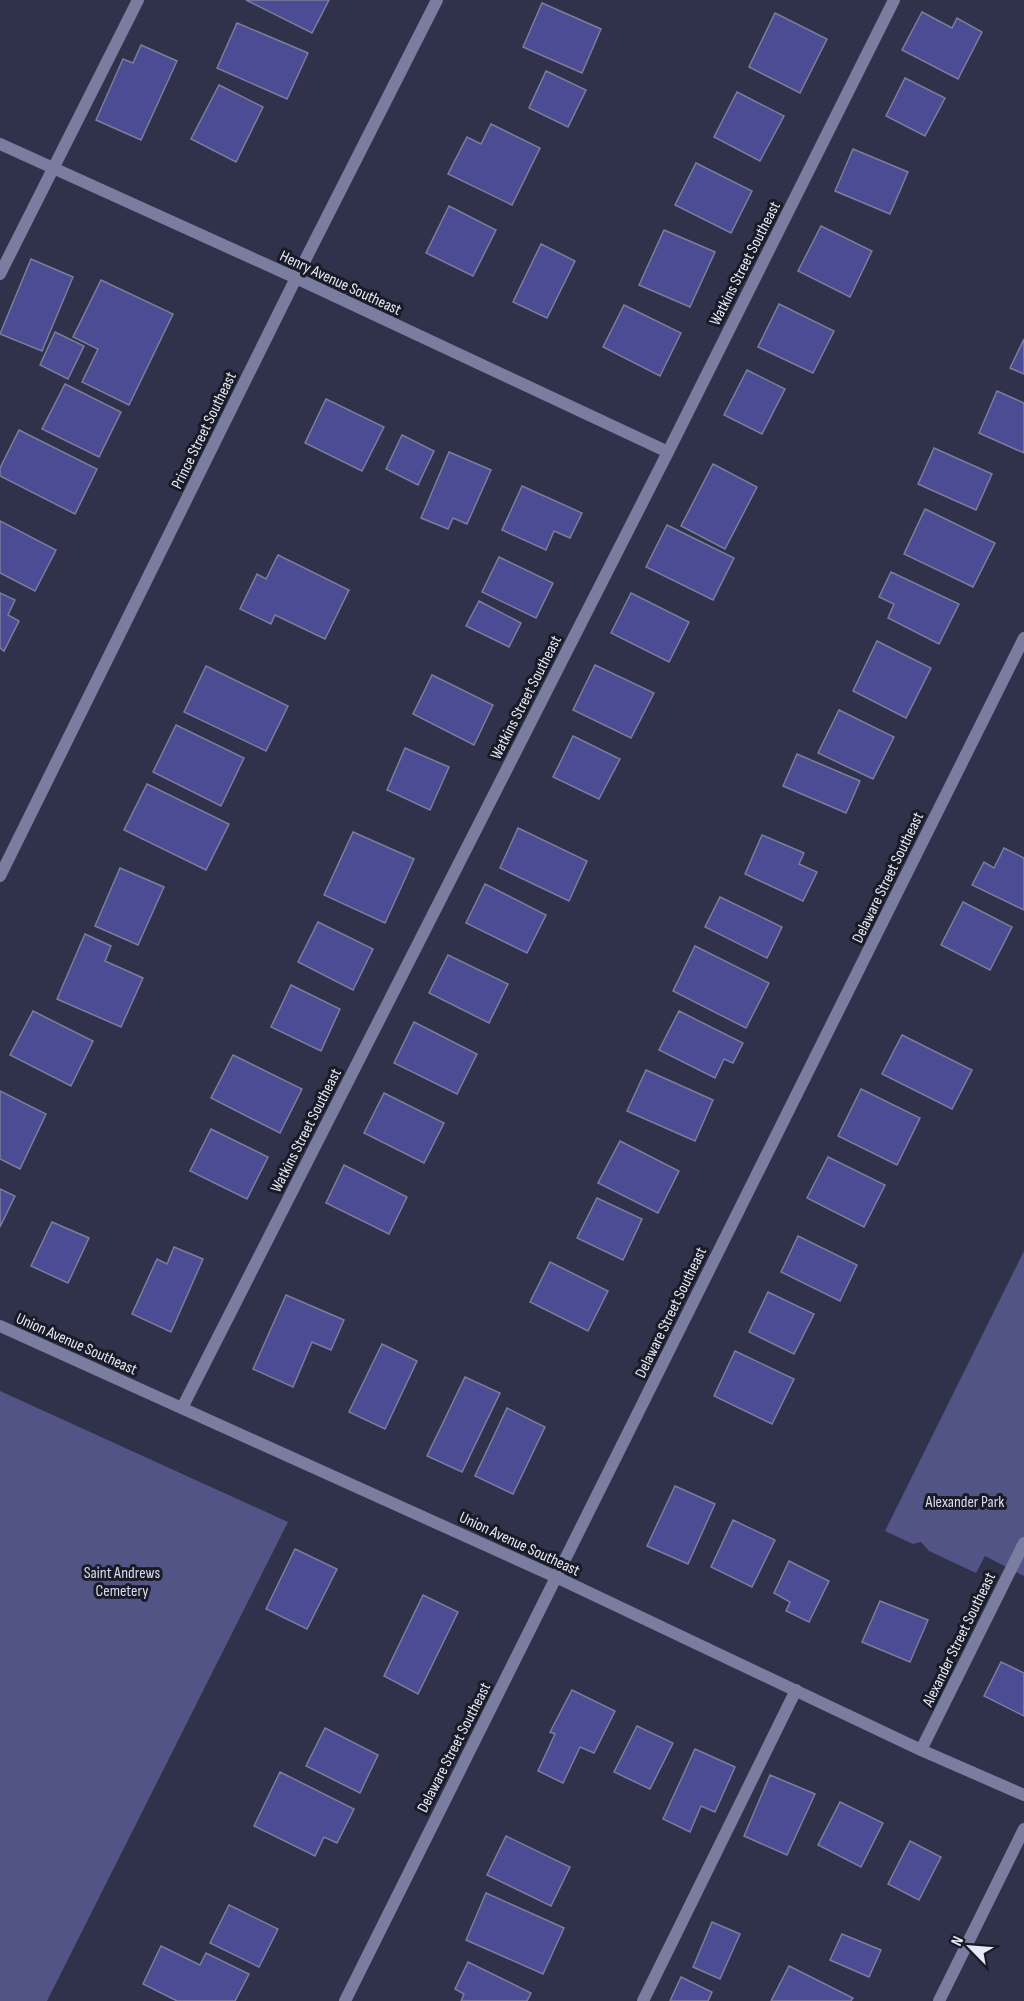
<svg xmlns="http://www.w3.org/2000/svg" width="1024" height="2001" font-family="'Sofia Sans Condensed',sans-serif">
  <rect width="100%" height="100%" fill="#30314a"/>
  <g fill="#525486">
    <path d="M1024 1251V1576L985 1556 976 1573 929 1551 921 1542 913 1544 885 1531Z"/>
    <path d="M0 1391 288 1522 47 2001H0Z"/>
  </g>
  <g fill="#4c4c95" stroke="#7b7e9b" stroke-width="1.5">
    <path d="M246 0H329L312 33Z"/>
    <path d="M542 3 601 29 582 73 523 47Z"/>
    <path d="M922 12 952 28 957 18 982 32 958 79 902 50Z"/>
    <path d="M775 13 827 39 800 93 749 67Z"/>
    <path d="M237 23 308 53 287 99 217 68Z"/>
    <path d="M141 45 177 61 141 140 96 120 123 59 133 63Z"/>
    <path d="M546 71 586 90 568 127 529 108Z"/>
    <path d="M905 78 945 98 925 136 886 116Z"/>
    <path d="M219 85 263 107 236 162 191 139Z"/>
    <path d="M737 92 784 116 760 161 714 137Z"/>
    <path d="M491 124 540 148 512 205 448 174 467 137 481 144Z"/>
    <path d="M853 149 908 172 890 214 835 191Z"/>
    <path d="M696 163 752 191 731 233 675 205Z"/>
    <path d="M449 206 496 230 473 276 426 253Z"/>
    <path d="M821 226 872 251 850 297 798 271Z"/>
    <path d="M664 230 715 252 690 307 639 285Z"/>
    <path d="M541 244 575 261 547 318 513 302Z"/>
    <path d="M31 259 73 277 42 351 0 334Z"/>
    <path d="M101 280 173 314 129 405 82 382 98 349 73 337Z"/>
    <path d="M779 304 834 331 813 373 758 347Z"/>
    <path d="M624 305 681 333 660 376 603 347Z"/>
    <path d="M55 332 84 346 68 379 40 365Z"/>
    <path d="M1024 339V374L1010 368Z"/>
    <path d="M747 370 785 389 762 434 724 415Z"/>
    <path d="M65 384 121 412 99 457 42 429Z"/>
    <path d="M997 391 1024 403V453L979 433Z"/>
    <path d="M326 399 384 427 362 471 305 443Z"/>
    <path d="M19 430 97 469 75 514 0 476V468Z"/>
    <path d="M402 435 434 451 418 485 386 469Z"/>
    <path d="M934 448 992 474 976 510 918 484Z"/>
    <path d="M449 452 491 470 467 524 453 518 448 529 421 518Z"/>
    <path d="M713 464 757 487 725 549 681 526Z"/>
    <path d="M522 486 582 513 570 538 554 531 546 550 502 530Z"/>
    <path d="M925 509 995 543 973 587 904 554Z"/>
    <path d="M0 521 56 550 35 591 0 573Z"/>
    <path d="M667 525 734 558 713 600 646 567Z"/>
    <path d="M278 555 349 590 325 639 275 615 271 624 240 609 257 574 266 579Z"/>
    <path d="M499 557 553 583 536 618 482 592Z"/>
    <path d="M891 572 959 604 939 644 888 618 894 604 879 597Z"/>
    <path d="M0 593 15 600 8 615 19 621 4 651 0 648Z"/>
    <path d="M631 593 689 622 669 662 611 633Z"/>
    <path d="M479 601 521 623 509 647 466 626Z"/>
    <path d="M877 641 931 668 906 718 853 691Z"/>
    <path d="M595 665 654 693 631 738 573 710Z"/>
    <path d="M206 666 288 706 266 751 184 712Z"/>
    <path d="M432 675 493 705 474 745 413 714Z"/>
    <path d="M839 710 894 737 873 779 818 753Z"/>
    <path d="M176 725 244 758 221 806 153 772Z"/>
    <path d="M573 736 620 759 599 799 553 777Z"/>
    <path d="M405 748 449 767 430 810 387 790Z"/>
    <path d="M797 754 860 781 846 813 783 786Z"/>
    <path d="M147 784 229 824 206 870 124 830Z"/>
    <path d="M518 828 587 861 569 901 500 868Z"/>
    <path d="M353 832 414 859 385 923 324 895Z"/>
    <path d="M762 835 804 853 799 864 817 872 803 901 745 874Z"/>
    <path d="M1004 848 1024 858V910L972 885 984 862 994 868Z"/>
    <path d="M120 868 164 887 138 945 95 926Z"/>
    <path d="M485 884 546 915 527 953 466 923Z"/>
    <path d="M720 897 782 927 767 958 705 927Z"/>
    <path d="M963 902 1012 927 990 970 941 945Z"/>
    <path d="M318 922 373 949 353 990 298 962Z"/>
    <path d="M85 934 111 946 105 961 143 978 121 1027 57 999Z"/>
    <path d="M695 946 769 983 746 1028 673 991Z"/>
    <path d="M448 955 508 984 489 1023 429 993Z"/>
    <path d="M291 985 340 1009 321 1051 271 1027Z"/>
    <path d="M33 1011 93 1041 71 1086 10 1055Z"/>
    <path d="M679 1011 743 1043 733 1063 724 1059 715 1078 659 1050Z"/>
    <path d="M414 1022 477 1054 457 1094 394 1063Z"/>
    <path d="M902 1035 972 1070 952 1109 882 1074Z"/>
    <path d="M233 1055 302 1089 280 1133 211 1098Z"/>
    <path d="M646 1070 713 1100 695 1141 627 1111Z"/>
    <path d="M861 1089 920 1118 897 1165 838 1136Z"/>
    <path d="M0 1091 46 1114 20 1169 0 1159Z"/>
    <path d="M384 1093 444 1123 424 1163 364 1133Z"/>
    <path d="M211 1129 268 1157 247 1199 190 1171Z"/>
    <path d="M620 1141 679 1171 658 1213 598 1183Z"/>
    <path d="M828 1157 885 1185 864 1227 807 1198Z"/>
    <path d="M344 1165 407 1197 389 1234 326 1203Z"/>
    <path d="M0 1189 15 1196 0 1227Z"/>
    <path d="M597 1198 642 1219 623 1260 577 1238Z"/>
    <path d="M52 1222 89 1238 68 1283 31 1266Z"/>
    <path d="M798 1236 857 1265 840 1301 781 1272Z"/>
    <path d="M174 1247 203 1259 171 1332 132 1314 157 1259 167 1264Z"/>
    <path d="M550 1262 608 1291 588 1331 530 1302Z"/>
    <path d="M768 1292 814 1314 794 1354 749 1332Z"/>
    <path d="M286 1295 344 1320 331 1350 312 1342 293 1387 253 1369Z"/>
    <path d="M382 1344 417 1361 385 1429 349 1412Z"/>
    <path d="M735 1351 794 1379 772 1424 714 1396Z"/>
    <path d="M465 1377 500 1393 462 1472 427 1456Z"/>
    <path d="M507 1408 545 1427 513 1494 475 1476Z"/>
    <path d="M675 1486 715 1504 688 1564 647 1546Z"/>
    <path d="M733 1520 775 1540 752 1587 711 1567Z"/>
    <path d="M295 1549 337 1569 307 1629 266 1609Z"/>
    <path d="M789 1561 829 1581 809 1622 786 1611 790 1602 774 1593Z"/>
    <path d="M423 1595 458 1612 418 1694 384 1676Z"/>
    <path d="M880 1601 928 1620 910 1662 862 1642Z"/>
    <path d="M1001 1662 1024 1673V1716L984 1696Z"/>
    <path d="M572 1690 615 1711 594 1753 580 1747 563 1783 538 1771 555 1734 550 1732Z"/>
    <path d="M637 1726 673 1743 650 1789 614 1772Z"/>
    <path d="M325 1728 378 1755 360 1793 306 1766Z"/>
    <path d="M695 1749 735 1767 715 1812 701 1806 690 1832 663 1819Z"/>
    <path d="M280 1772 354 1809 337 1843 324 1837 315 1856 254 1826Z"/>
    <path d="M770 1775 815 1794 787 1855 744 1836Z"/>
    <path d="M840 1802 883 1823 861 1867 818 1845Z"/>
    <path d="M506 1836 570 1867 551 1906 487 1875Z"/>
    <path d="M910 1841 941 1857 919 1900 888 1884Z"/>
    <path d="M486 1893 564 1928 543 1974 466 1940Z"/>
    <path d="M229 1905 278 1929 259 1967 210 1943Z"/>
    <path d="M712 1922 740 1934 720 1979 693 1967Z"/>
    <path d="M842 1934 881 1950 869 1977 830 1960Z"/>
    <path d="M161 1946 200 1965 206 1953 249 1974 235 2001H177L143 1984Z"/>
    <path d="M468 1962 531 1993 527 2001H461L464 1994 455 1989Z"/>
    <path d="M789 1966 853 1998 851 2001H771Z"/>
    <path d="M681 1977 712 1992 708 2001H670Z"/>
  </g>
  <g fill="none" stroke-linecap="round" stroke-linejoin="round">
    <g stroke="#7a7da0" stroke-width="12">
      <path d="M0 274 138 0"/>
      <path d="M643 2001 796 1690"/>
    </g>
    <g stroke="#7a7da0" stroke-width="12">
      <path d="M0 144 296 278 668 452"/>
      <path d="M0 876 296 278 437 0"/>
      <path d="M0 1326 556 1577 921 1750 1024 1795"/>
      <path d="M182 1408 668 452 894 0"/>
      <path d="M921 1750 1024 1543"/>
      <path d="M345 2001 1024 638"/>
      <path d="M939 2001 1024 1829"/>
    </g>
  </g>
  <g text-anchor="middle" stroke-width="6" stroke-linejoin="round" paint-order="stroke">
    <g font-size="16" fill="#e7e9f9" stroke="#1a1b26">
      <text transform="translate(744 263) rotate(-63)" y="6">Watkins Street Southeast</text>
      <text transform="translate(341 282) rotate(25)" y="6">Henry Avenue Southeast</text>
      <text transform="translate(203 430) rotate(-64)" y="6">Prince Street Southeast</text>
      <text transform="translate(525 697) rotate(-63)" y="6">Watkins Street Southeast</text>
      <text transform="translate(887 877) rotate(-64)" y="6">Delaware Street Southeast</text>
      <text transform="translate(305 1130) rotate(-63)" y="6">Watkins Street Southeast</text>
      <text transform="translate(670 1312) rotate(-64)" y="6">Delaware Street Southeast</text>
      <text transform="translate(77 1343) rotate(24)" y="6">Union Avenue Southeast</text>
      <text transform="translate(520 1543) rotate(25)" y="6">Union Avenue Southeast</text>
      <text transform="translate(958 1639) rotate(-64)" y="6">Alexander Street Southeast</text>
      <text transform="translate(453 1747) rotate(-63)" y="6">Delaware Street Southeast</text>
    </g>
    <g font-size="16" fill="#dadcf1" stroke="#1a1b26">
      <text x="965" y="1507">Alexander Park</text>
      <text x="122" y="1578">Saint Andrews<tspan x="122" dy="18">Cemetery</tspan></text>
    </g>
  </g>
  <g transform="translate(970 1947) rotate(295)" stroke="#1a1b26" stroke-width="4.5" paint-order="stroke">
  <path d="M0-4.5L10 22L0 15L-10 22Z" fill="#e7e9f9"/>
  <text y="-9" font-size="16" font-weight="bold" text-anchor="middle" fill="#e7e9f9">N</text>
  </g>
</svg>
